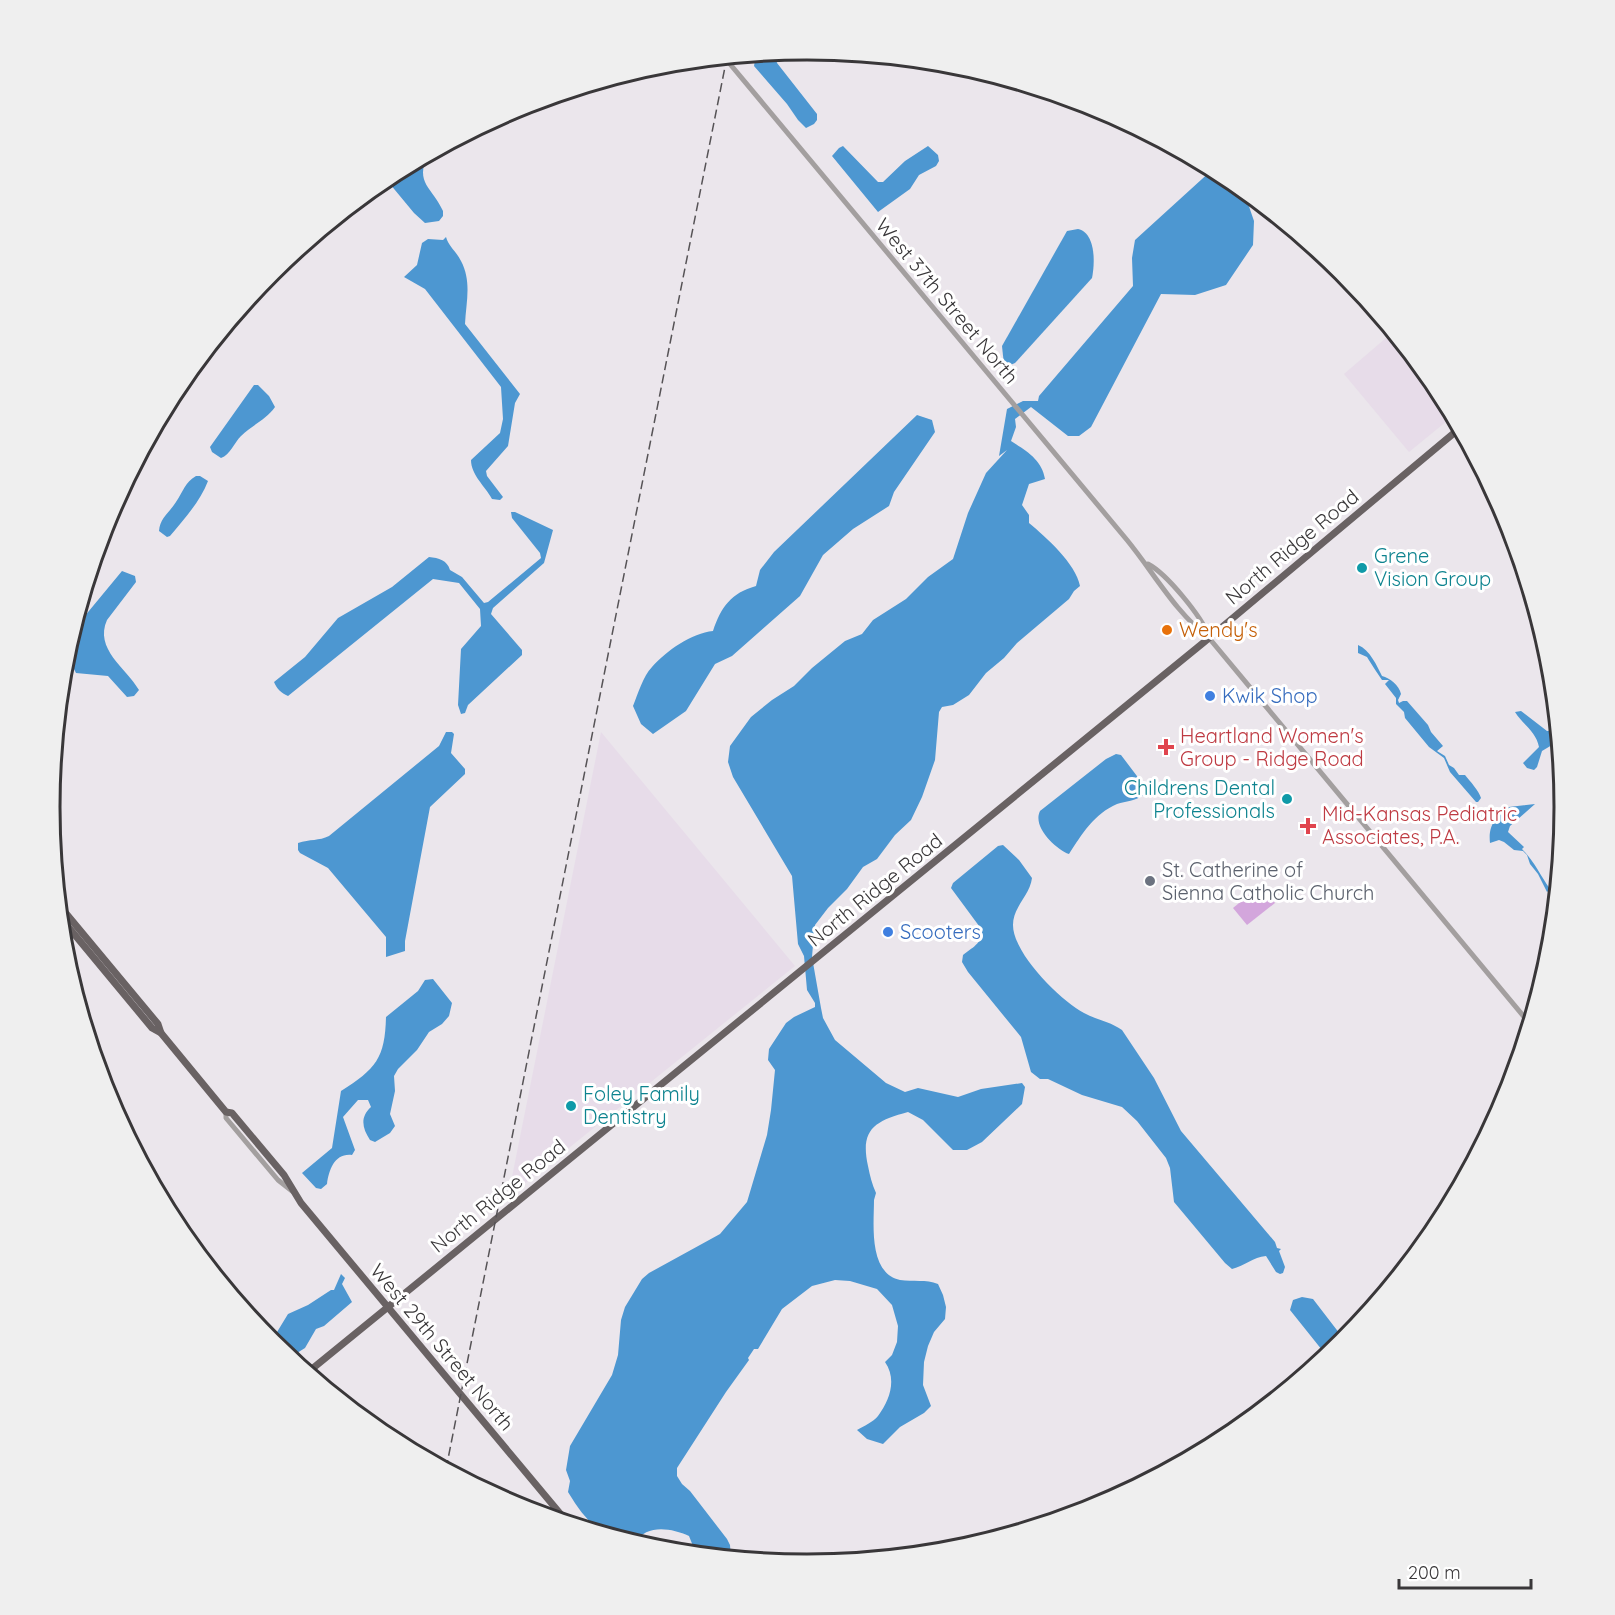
<svg xmlns="http://www.w3.org/2000/svg" width="1615" height="1615" font-family="Quicksand,sans-serif">
  <rect width="100%" height="100%" fill="#ebe6ec"/>
  <g fill="#e7dce9">
    <path d="M1393 332 1438 387 1453 416 1409 452 1344 374Z"/>
    <path d="M601 732 795 966 508 1197Z"/>
  </g>
  <path fill="#d3a6dc" d="M1261 885 1275 903 1247 925 1233 908Z"/>
  <g fill="#4d97d1">
    <path d="M775 53 777 63 817 114V120L814 124 806 128 798 120 787 104 754 66 756 55Z"/>
    <path d="M843 146 878 182H883L905 161 928 146 938 155 939 161 936 166 919 175 910 189 878 212 832 156 839 148Z"/>
    <path d="M428 155C414 183 433 188 443 211V216L439 221 425 223 414 213 385 178Z"/>
    <path d="M1213 169 1229 177 1243 189 1254 221 1253 245 1226 285 1195 295 1161 294 1091 427 1079 436H1068L1031 407 1015 419 1016 427 1011 441C1027 451 1042 460 1045 479L1029 484 1022 505 1029 515V523C1046 537 1076 564 1080 586L1074 591 1069 599 1017 643 1004 658 986 673 969 695 953 705 942 707 939 712 935 760 922 797 911 820 895 835 877 859 863 867 847 889 828 908 815 925 813 945 812 957 821 1008 823 1018 835 1040 886 1083 905 1092 918 1088 958 1097 981 1089 1022 1083 1025 1087 1022 1104 982 1142 967 1150H953L923 1120 908 1112C874 1121 860 1130 868 1166 870 1176 872 1184 876 1193L874 1200C874 1224 868 1273 900 1280 913 1282 926 1279 938 1284L943 1295 946 1307 945 1319 934 1332 928 1346 924 1362 923 1385 931 1406 924 1413 900 1427 883 1444 867 1439 857 1430C864 1426 873 1422 878 1416 890 1400 897 1379 885 1362L892 1355 897 1342 898 1326 892 1305 877 1289 850 1281 835 1280 812 1286 782 1309 758 1349H754L748 1358 749 1360 726 1392 677 1468V1476L682 1484 690 1491 727 1539 730 1545 731 1558 700 1555 693 1546 689 1536C671 1528 646 1524 635 1543 599 1533 588 1525 568 1492L570 1481 566 1470 570 1446 612 1375 618 1355 621 1320 625 1307 642 1279 649 1273 720 1234 747 1202 767 1135 771 1110 775 1070 768 1060 769 1049 786 1023 794 1017 815 1007V1003L807 990 804 956 798 944 792 876 733 777 728 762 730 746 751 717 772 700 794 686 812 668 845 641 862 634 873 620 906 599 928 577 953 559 968 513 986 473 1007 450 999 456 1007 409 1023 401H1038L1039 396 1133 286 1132 258 1135 240Z"/>
    <path d="M1078 229C1096 233 1095 264 1092 278L1015 363 1008 366 1004 365 1002 346 1067 231Z"/>
    <path d="M446 237C449 247 456 251 461 261 472 282 466 302 465 324L520 394 515 403 508 446 486 471 487 476 503 497 500 500 492 499C485 486 471 475 471 460L500 433 503 419 501 387 425 289 404 277 417 265 422 243 428 239 443 240Z"/>
    <path d="M254 385H258L269 396 275 407C266 420 252 425 241 436 234 443 230 455 221 458L212 452 210 447Z"/>
    <path d="M917 415 932 420 935 432 894 492 889 506 853 529 823 555 800 596 732 656 715 664 686 711 653 734 641 724 633 706C638 694 643 676 652 667 666 651 692 633 713 631 721 607 731 593 756 586L760 570 774 552Z"/>
    <path d="M196 476H200L208 481C200 502 184 519 170 536L167 537 159 531C160 518 169 513 176 502 183 492 185 482 196 476Z"/>
    <path d="M511 512H515L553 530 544 563 493 608 491 614 522 650V655L468 705 465 713 461 714 458 705 461 649 481 626 480 609 459 583 433 579 288 696C281 693 277 689 274 682L305 657 338 618 392 587 429 557C439 558 447 560 450 570L462 577 484 603 488 602 541 558 540 553 512 518Z"/>
    <path d="M122 571 135 576 136 582 107 620C94 649 126 668 139 690L134 696 127 697 108 676 76 673 66 653 74 626 79 623Z"/>
    <path d="M1358 645C1370 650 1377 666 1382 676 1390 678 1399 685 1401 694L1398 700 1399 703 1403 701H1407L1428 725 1431 732 1443 746 1437 751 1445 756 1449 765 1454 768 1459 775H1465C1470 781 1479 791 1481 798L1478 802H1476L1450 772 1444 758 1429 747 1405 718 1404 712 1396 704V698L1385 684 1389 680H1382C1376 671 1372 665 1367 657L1358 653Z"/>
    <path d="M1521 711 1547 731 1558 730 1559 745H1552L1542 751 1537 767 1534 770 1527 768 1523 763 1539 747C1536 731 1523 725 1515 712Z"/>
    <path d="M446 732H452L454 734 451 753 465 769V774L430 807 405 941V951L386 957V937L328 868 300 853 298 850V843C310 839 319 841 329 836L439 746Z"/>
    <path d="M1116 754 1121 755 1146 788 1144 795C1135 801 1126 801 1117 804 1094 814 1082 834 1069 854 1056 849 1032 827 1040 811L1106 759Z"/>
    <path d="M1535 804 1510 826 1508 832 1524 847 1522 849C1534 861 1540 875 1550 889L1547 892 1538 874 1530 864 1527 855 1523 851 1514 850 1504 842 1499 840 1490 843C1489 834 1490 825 1497 818L1496 815 1503 812 1509 807Z"/>
    <path d="M1003 845 1019 860 1032 878C1030 895 1013 907 1013 925 1013 954 1061 1001 1084 1013 1097 1020 1111 1022 1122 1030L1154 1078 1181 1131 1275 1242 1277 1248 1281 1249 1279 1251 1285 1267 1283 1273 1280 1274 1276 1272 1266 1256C1253 1257 1245 1266 1232 1269L1225 1263 1174 1202 1170 1168 1166 1158 1137 1121 1122 1107 1082 1095 1048 1079H1040L1031 1072 1021 1037 968 972 962 962 963 955C972 948 983 943 982 930L951 888 953 883 998 846Z"/>
    <path d="M433 979 452 1003 449 1016 442 1024 429 1032 417 1050 398 1069 394 1076 395 1091 390 1114 395 1126 390 1133 375 1142 370 1140C362 1128 360 1117 371 1107L368 1100H358L343 1117 355 1150 352 1155C335 1153 329 1169 327 1184L321 1189 316 1188 302 1173 332 1148 341 1091C376 1069 385 1058 386 1017L418 991 425 980Z"/>
    <path d="M341 1274 345 1278 342 1284 352 1302 324 1326 316 1329 305 1348 289 1358 269 1340 274 1337 288 1314 308 1305 331 1290H334Z"/>
    <path d="M1302 1297 1313 1299 1343 1338V1344L1325 1359 1322 1350 1290 1310 1293 1300Z"/>
  </g>
  <g fill="none" stroke-linecap="round" stroke-linejoin="round">
    <g stroke="#a39f9f" stroke-width="5">
      <path d="M725 58 1127 540C1154 573 1175 612 1209 638L1530 1024"/>
      <path d="M1148 564C1167 574 1201 616 1209 636"/>
      <path d="M226 1112V1118L278 1180 292 1191"/>
    </g>
    <g stroke="#696263" stroke-width="7">
      <path d="M59 905 158 1024 161 1033"/>
      <path d="M60 917 152 1028 161 1033 226 1112 232 1113 284 1175 301 1203 568 1523"/>
      <path d="M307 1373 1203 643 1460 428"/>
    </g>
    <path stroke="#565356" stroke-width="1.5" stroke-dasharray="9 4.5" stroke-linecap="butt" d="M446 1469 727 57"/>
  </g>
  <g fill="#0f9aa8" stroke="#fff" stroke-width="2">
    <circle cx="1362" cy="568" r="6"/>
    <circle cx="1287" cy="799" r="6"/>
    <circle cx="571" cy="1106" r="6"/>
  </g>
  <circle fill="#e8710a" stroke="#fff" stroke-width="2" cx="1167" cy="630" r="6"/>
  <g fill="#3f7fe0" stroke="#fff" stroke-width="2">
    <circle cx="1210" cy="696" r="6"/>
    <circle cx="888" cy="932" r="6"/>
  </g>
  <g fill="#e0444e" stroke="#fff" stroke-width="2">
    <path d="M1163 738h6v6h6v6h-6v6h-6v-6h-6v-6h6z"/>
    <path d="M1305 817h6v6h6v6h-6v6h-6v-6h-6v-6h6z"/>
  </g>
  <circle fill="#6b7280" stroke="#fff" stroke-width="2" cx="1150" cy="881" r="6"/>
  <g text-anchor="middle" stroke-width="6" stroke-linejoin="round" paint-order="stroke">
    <g font-size="20" fill="#393739" stroke="#fff">
      <text transform="translate(947 301) rotate(50)" y="7">West 37th Street North</text>
      <text transform="translate(1292 547) rotate(-40)" y="7">North Ridge Road</text>
      <text transform="translate(875 890) rotate(-39)" y="7">North Ridge Road</text>
      <text transform="translate(498 1196) rotate(-39)" y="7">North Ridge Road</text>
      <text transform="translate(442 1347) rotate(50)" y="7">West 29th Street North</text>
    </g>
    <g font-size="20" fill="#0d838f" stroke="#fff" text-anchor="start">
      <text x="1374" y="563">Grene<tspan x="1374" dy="23">Vision Group</tspan></text>
      <text x="1275" y="795" text-anchor="end">Childrens Dental<tspan x="1275" dy="23">Professionals</tspan></text>
      <text x="583" y="1101">Foley Family<tspan x="583" dy="23">Dentistry</tspan></text>
    </g>
    <g font-size="20" fill="#c56008" stroke="#fff" text-anchor="start">
      <text x="1179" y="637">Wendy's</text>
    </g>
    <g font-size="20" fill="#366cbe" stroke="#fff" text-anchor="start">
      <text x="1222" y="703">Kwik Shop</text>
      <text x="900" y="939">Scooters</text>
    </g>
    <g font-size="20" fill="#be3a42" stroke="#fff" text-anchor="start">
      <text x="1180" y="743">Heartland Women's<tspan x="1180" dy="23">Group - Ridge Road</tspan></text>
      <text x="1322" y="821">Mid-Kansas Pediatric<tspan x="1322" dy="23">Associates, P.A.</tspan></text>
    </g>
    <g font-size="20" fill="#5b616d" stroke="#fff" text-anchor="start">
      <text x="1162" y="877">St. Catherine of<tspan x="1162" dy="23">Sienna Catholic Church</tspan></text>
    </g>
  </g>
  <path d="M0 0H1615V1615H0ZM60 807a747 747 0 1 1 1494 0a747 747 0 1 1-1494 0Z" fill="#efefef" fill-rule="evenodd"/>
  <path fill="none" stroke="#393739" stroke-width="3" d="M60 807a747 747 0 1 1 1494 0a747 747 0 1 1-1494 0Z"/>
  <path d="M1399 1579v9h132v-9" fill="none" stroke="#393739" stroke-width="3"/>
  <text x="1408" y="1579" font-size="18" fill="#393739" stroke="#ffffff" stroke-width="4.5" paint-order="stroke">200 m</text>
</svg>
